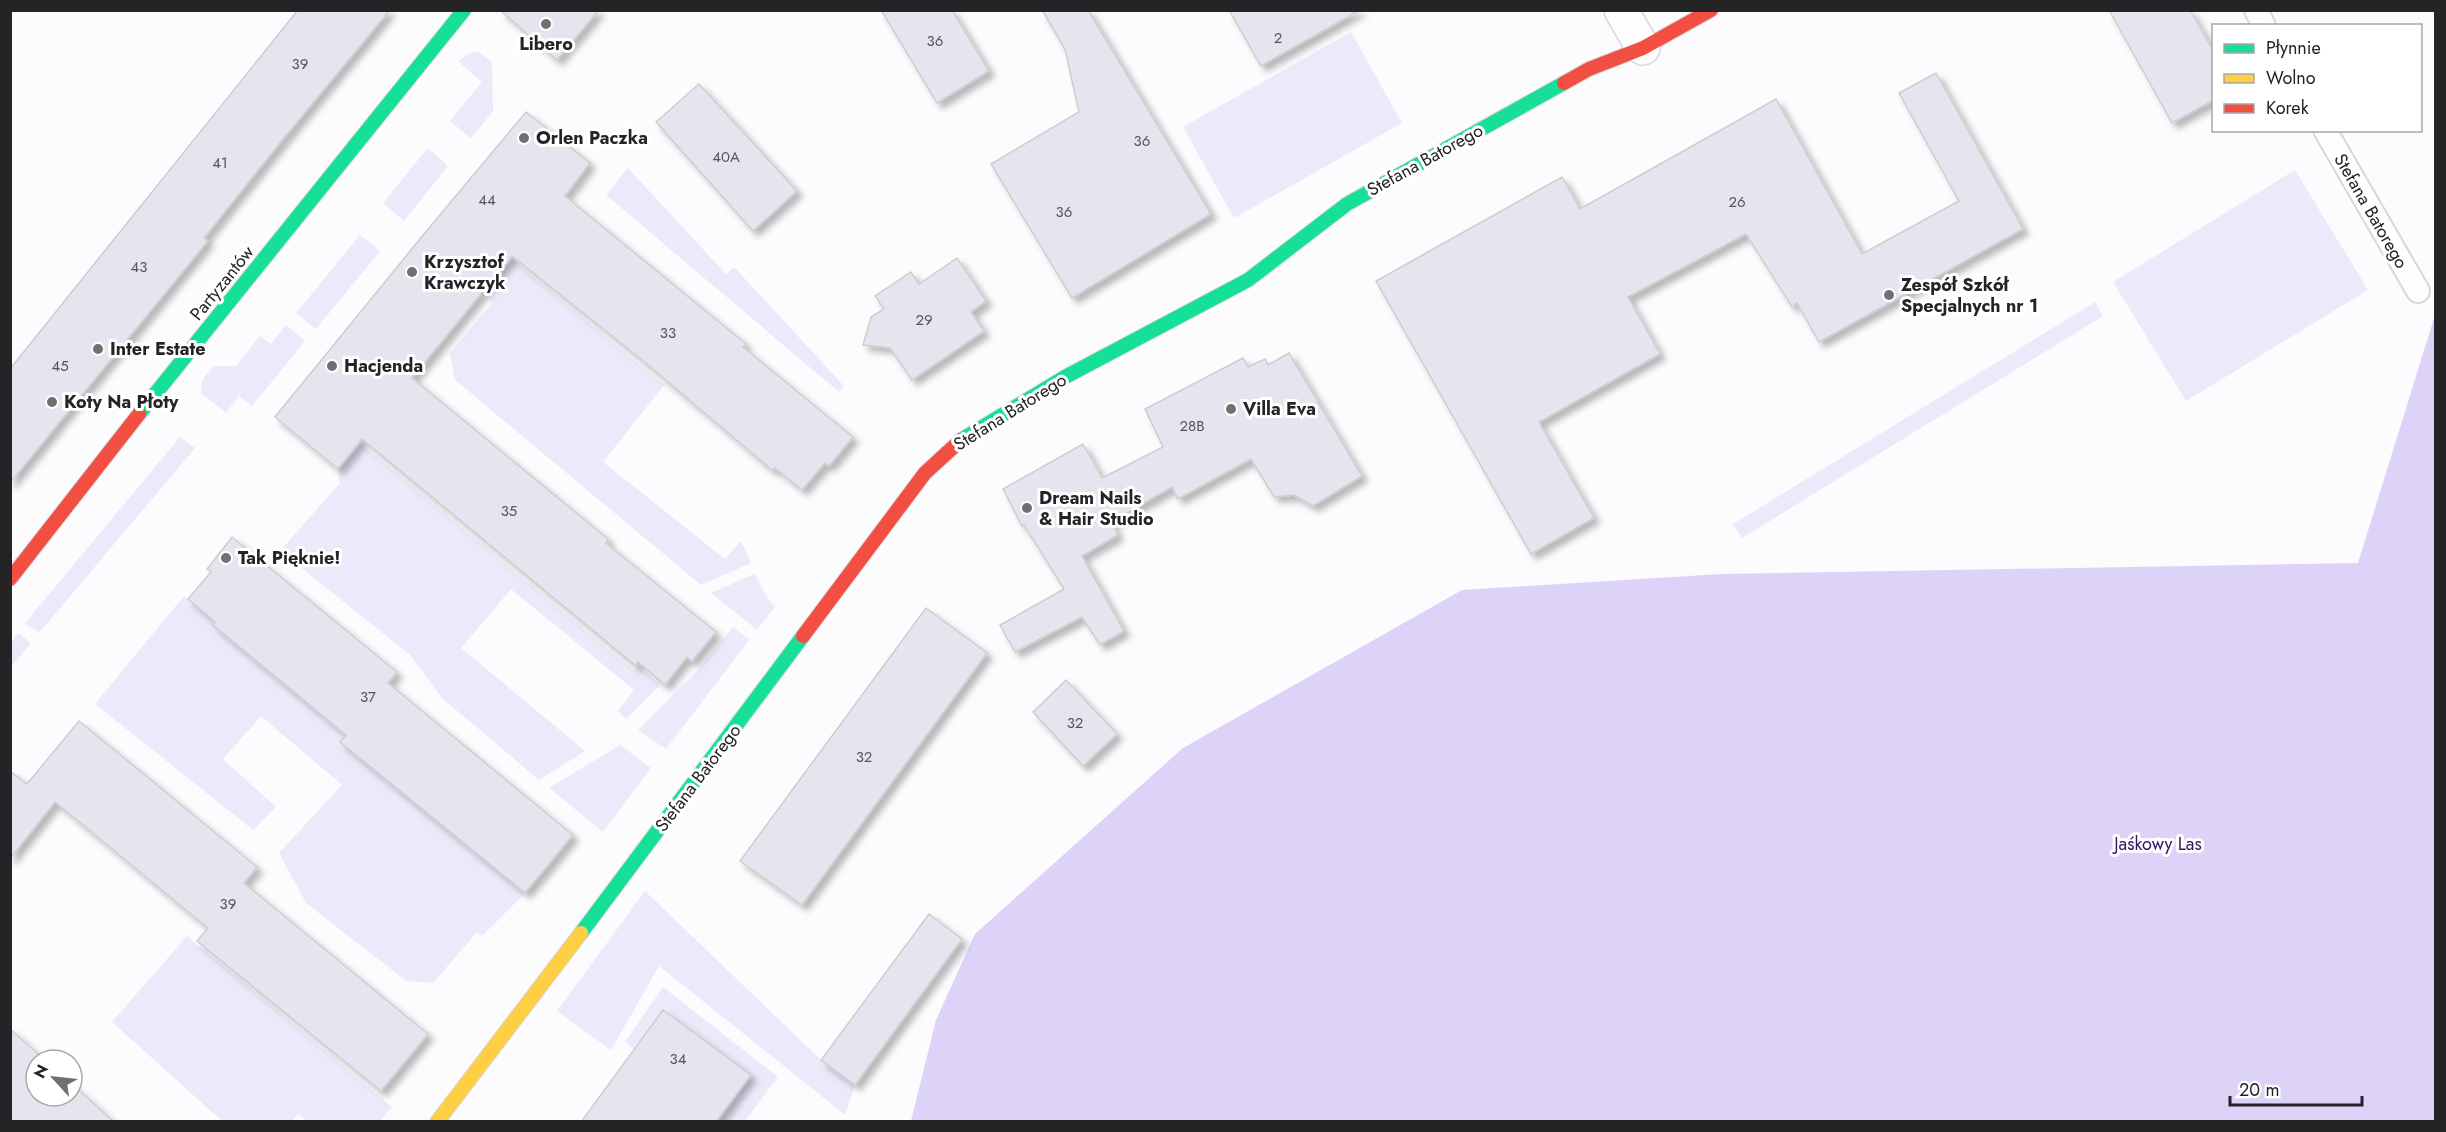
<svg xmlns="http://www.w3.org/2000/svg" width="2446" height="1132" font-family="Jost,sans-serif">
  <defs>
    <filter id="shadow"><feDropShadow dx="5.5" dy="5.5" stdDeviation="3" flood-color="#0004"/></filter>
  </defs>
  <rect width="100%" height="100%" fill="#fcfbfd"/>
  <g fill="#eee8fb">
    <path d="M1351 32 1402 123 1234 218 1183 127Z"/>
    <path d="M478 52 492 62 493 111 471 138 450 121 482 82 458 61 469 53Z"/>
    <path d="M428 148 448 166 404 221 383 203Z"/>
    <path d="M628 168 726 274 734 267 844 386 839 392 606 195Z"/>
    <path d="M2295 170 2368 290 2186 401 2113 282Z"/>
    <path d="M360 235 380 251 316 329 296 313Z"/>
    <path d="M512 260 664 385 603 462 725 559 741 541 751 563 701 585 455 380 450 353 492 303 487 289Z"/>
    <path d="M2095 302 2103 316 1742 538 1733 524Z"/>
    <path d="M286 325 305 341 252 406 239 396 226 413 201 393 202 380 214 366H236L260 336 271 344Z"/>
    <path d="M180 437 195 448 39 633 25 623Z"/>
    <path d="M361 444 634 671 639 667 660 685 626 719 618 711 634 690 511 589 461 648 585 751 539 780 442 698 410 655 280 551 340 483 338 469Z"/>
    <path d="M755 574 765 594 775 607 757 630 711 593Z"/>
    <path d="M184 596 215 622 213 625 346 735 340 742 525 893 482 936 477 932 433 983 406 981 306 903 279 853 342 785 261 716 223 759 276 807 253 830 95 704Z"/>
    <path d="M733 627 749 640 666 749 638 730 696 672Z"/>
    <path d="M18 633 31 643 11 667V642Z"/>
    <path d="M620 745 651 768 603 832 549 788Z"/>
    <path d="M645 891 821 1060 855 1085 845 1115 659 966 611 1050 557 1011Z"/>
    <path d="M187 936 392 1107 380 1121H307L298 1114 292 1121H222L112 1022Z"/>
    <path d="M663 987 778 1077 745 1121H716L751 1075 664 1010 634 1050 625 1042Z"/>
  </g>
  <path fill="#ddd2f8" d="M2435 315V1121H911L936 1020 975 934 1183 748 1462 590 1722 574 2358 563Z"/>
  <g fill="#e7e4ef" stroke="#cdcdcf" stroke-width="1.5" filter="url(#shadow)">
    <path d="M298 10H390L284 138 204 238 208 241 10 483V369Z"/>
    <path d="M500 10H599L557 60Z"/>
    <path d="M881 10H952L989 71 937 103Z"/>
    <path d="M1042 10H1088L1211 214 1072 298 991 164 1079 112 1065 49Z"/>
    <path d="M1229 10H1360L1261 66Z"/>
    <path d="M2109 10H2190L2214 52V100L2172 123Z"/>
    <path d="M1936 73 2023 229 1819 342 1797 303 1792 307 1746 234 1628 297 1660 354 1539 422 1594 518 1531 554 1376 281 1562 177 1580 209 1776 99 1862 254 1959 201 1899 93Z"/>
    <path d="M699 84 797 191 753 231 656 122Z"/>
    <path d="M526 112 590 163 565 196 746 344 743 347 853 437 829 466 825 463 802 490 775 468 772 470 642 360 512 256 412 378 608 539 606 543 716 632 692 661 687 657 665 685 638 662 636 666 362 439 338 469 275 417 424 234Z"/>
    <path d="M957 258 986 301 971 312 984 331 912 380 890 348 863 345 871 317 884 309 875 296 911 272 919 284Z"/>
    <path d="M1289 353 1362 476 1313 506 1294 495 1274 497 1251 459 1178 499 1172 487 1111 522 1118 535 1082 556 1124 631 1100 645 1082 617 1015 652 1000 625 1064 589 1024 525 1022 526 1003 489 1083 444 1102 478 1163 447 1145 409 1243 358 1248 367 1265 359 1268 365Z"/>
    <path d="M232 537 397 672 388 683 573 835 525 893 340 742 346 735 213 625 215 622 188 599 211 572 207 569Z"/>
    <path d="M926 608 987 653 802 905 740 861Z"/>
    <path d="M1066 680 1117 734 1083 766 1033 712Z"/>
    <path d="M79 721 257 867 244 883 428 1034 381 1091 197 941 208 928 55 802 10 859V771L27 784Z"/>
    <path d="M929 914 962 939 855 1085 821 1060Z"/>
    <path d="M663 1010 751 1075 716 1122H581Z"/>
    <path d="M10 1029 45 1060H36V1096H72V1084L114 1122H10Z"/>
  </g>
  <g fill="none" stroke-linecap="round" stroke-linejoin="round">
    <g stroke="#d8d8da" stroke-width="26">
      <g id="lane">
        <path d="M2256 10 2264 26"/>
        <path d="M2325 130 2418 291"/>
      </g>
    </g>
    <g stroke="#d8d8da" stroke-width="36">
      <path id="street" d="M1621 10 1643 48"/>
    </g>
    <g stroke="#d8d8da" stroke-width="16">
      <g id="fast">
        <path d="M139 414 464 10"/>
        <path d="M961 440 1065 377 1248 280 1347 204 1564 83"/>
        <path d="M581 933 803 636"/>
      </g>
    </g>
    <g stroke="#d8d8da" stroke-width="16">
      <path id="slow" d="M437 1122 581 933"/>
    </g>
    <g stroke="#d8d8da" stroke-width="16">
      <g id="jam">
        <path d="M1564 83 1589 69 1643 48 1711 10"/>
        <path d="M10 579 139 414"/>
        <path d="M803 636 925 473 961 440"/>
      </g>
    </g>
    <use href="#lane" stroke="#fffeff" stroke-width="22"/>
    <use href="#street" stroke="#fffeff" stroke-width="33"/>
    <use href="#fast" stroke="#16e098" stroke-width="14"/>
    <use href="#slow" stroke="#ffcf43" stroke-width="14"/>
    <use href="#jam" stroke="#f24e42" stroke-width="14"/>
  </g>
  <g fill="#706f71" stroke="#fff" stroke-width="2">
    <circle cx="546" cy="24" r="6"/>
    <circle cx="524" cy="138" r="6"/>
    <circle cx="412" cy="272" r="6"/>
    <circle cx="1889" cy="295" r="6"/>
    <circle cx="98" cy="349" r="6"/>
    <circle cx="332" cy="366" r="6"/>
    <circle cx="52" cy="402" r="6"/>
    <circle cx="1231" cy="409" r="6"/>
    <circle cx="1027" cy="508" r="6"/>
    <circle cx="226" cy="558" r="6"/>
  </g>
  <g text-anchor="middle" stroke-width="6" stroke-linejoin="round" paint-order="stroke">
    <g font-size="15" fill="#565459">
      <text x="1278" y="43">2</text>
      <text x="935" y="46">36</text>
      <text x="300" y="69">39</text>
      <text x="1142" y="146">36</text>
      <text x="726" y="162">40A</text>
      <text x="220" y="168">41</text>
      <text x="487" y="205">44</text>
      <text x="1737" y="207">26</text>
      <text x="1064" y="217">36</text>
      <text x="139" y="272">43</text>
      <text x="924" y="325">29</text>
      <text x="668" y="338">33</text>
      <text x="60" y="371">45</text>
      <text x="1192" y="431">28B</text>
      <text x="509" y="516">35</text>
      <text x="368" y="702">37</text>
      <text x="1075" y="728">32</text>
      <text x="864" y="762">32</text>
      <text x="228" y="909">39</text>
      <text x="678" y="1064">34</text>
    </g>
    <g font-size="18" font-weight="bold" fill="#242326" stroke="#fff" text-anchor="start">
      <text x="546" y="50" text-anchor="middle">Libero</text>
      <text x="536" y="144">Orlen Paczka</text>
      <text x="424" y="268">Krzysztof<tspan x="424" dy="21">Krawczyk</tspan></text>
      <text x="1901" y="291">Zespół Szkół<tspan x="1901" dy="21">Specjalnych nr 1</tspan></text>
      <text x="110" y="355">Inter Estate</text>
      <text x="344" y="372">Hacjenda</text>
      <text x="64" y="408">Koty Na Płoty</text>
      <text x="1243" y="415">Villa Eva</text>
      <text x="1039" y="504">Dream Nails<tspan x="1039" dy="21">&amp; Hair Studio</tspan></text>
      <text x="238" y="564">Tak Pięknie!</text>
    </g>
    <g font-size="18" fill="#242326" stroke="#fff">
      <text transform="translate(1425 160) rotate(-29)" y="6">Stefana Batorego</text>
      <text transform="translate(2371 211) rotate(60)" y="6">Stefana Batorego</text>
      <text transform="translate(222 283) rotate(-51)" y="6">Partyzantów</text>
      <text transform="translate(1010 412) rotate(-32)" y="6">Stefana Batorego</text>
      <text transform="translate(698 778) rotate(-53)" y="6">Stefana Batorego</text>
    </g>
    <g font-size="18" fill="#341361" stroke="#fff">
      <text x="2158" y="850">Jaśkowy Las</text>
    </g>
  </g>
  <rect width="2446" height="1132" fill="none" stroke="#242326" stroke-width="24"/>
  <rect x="2212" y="24" width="210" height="108" fill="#ffffff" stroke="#a7a7a8" stroke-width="1.5"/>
  <rect x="2224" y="44" width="30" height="9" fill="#16e098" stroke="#a7a7a8" stroke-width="1.5"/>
  <text x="2266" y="54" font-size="18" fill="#242326">Płynnie</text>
  <rect x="2224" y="74" width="30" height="9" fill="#ffcf43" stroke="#a7a7a8" stroke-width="1.5"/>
  <text x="2266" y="84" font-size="18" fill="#242326">Wolno</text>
  <rect x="2224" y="104" width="30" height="9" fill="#f24e42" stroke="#a7a7a8" stroke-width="1.5"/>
  <text x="2266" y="114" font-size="18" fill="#242326">Korek</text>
  <g transform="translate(54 1078) rotate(297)"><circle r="28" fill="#ffffff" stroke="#a7a7a8" stroke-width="1.5"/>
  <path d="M0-4.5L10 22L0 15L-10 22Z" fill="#706f71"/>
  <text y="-9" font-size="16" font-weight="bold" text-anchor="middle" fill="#242326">N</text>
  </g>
  <path d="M2230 1096v9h132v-9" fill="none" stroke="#242326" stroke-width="3"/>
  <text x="2239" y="1096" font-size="18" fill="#242326" stroke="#ffffff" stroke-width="4.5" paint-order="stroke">20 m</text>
</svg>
